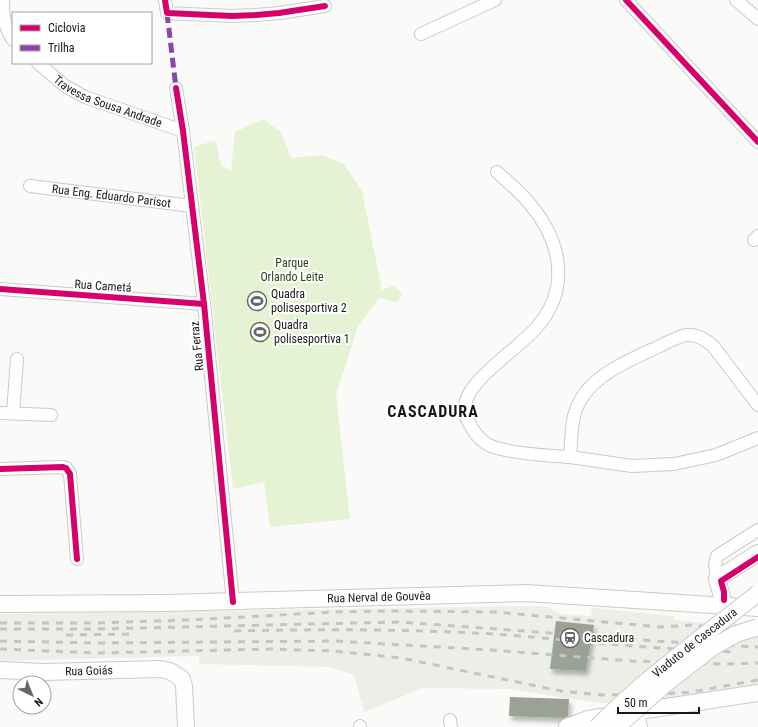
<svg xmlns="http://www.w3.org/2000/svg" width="758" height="727" font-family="'Roboto Condensed',sans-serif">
  <defs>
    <filter id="shadow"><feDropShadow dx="2.5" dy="4.5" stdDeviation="2" flood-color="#0004"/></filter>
  </defs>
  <rect width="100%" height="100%" fill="#fafbf9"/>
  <path fill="#ecefe8" d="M531 606 548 607 560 614 591 616 592 608 674 616V620L701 622 758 624V685L652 702 598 703 508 689 423 688 364 712 354 675 330 667 199 664V656L0 661V614Z"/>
  <path fill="#e6f2d4" d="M263 119 281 132 291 158 322 155 344 164 362 191 382 290 393 286 402 293 397 303 380 297 358 326 336 395 350 519 270 527 264 482 233 489 194 147 213 141 216 142 221 166 231 170 235 132Z"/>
  <g fill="#9ca195" filter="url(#shadow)">
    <path d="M556 621 594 625 586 671 550 669Z"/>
    <path d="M510 697 569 699 568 716 564 718 509 716Z"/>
  </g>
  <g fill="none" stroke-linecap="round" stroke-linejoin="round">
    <g stroke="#cacac9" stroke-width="14">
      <g id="minor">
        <path d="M3 0C3 15 4 27 13 40"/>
        <path d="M165 0 167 13 232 16 256 15 279 13 325 6"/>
        <path d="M626 0 758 142"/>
        <path d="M736 0 758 19"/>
        <path d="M421 34 495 0"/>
        <path id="s1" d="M38 63 65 86 85 97 183 131"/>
        <path d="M176 88 183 131 204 304 233 602"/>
        <path d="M497 172C508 182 520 192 530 204 561 241 571 288 537 327 519 347 492 364 475 385 466 396 461 408 468 421 472 429 477 437 484 442 496 453 552 456 570 457 572 438 570 418 580 401 594 374 634 358 660 346 668 342 677 337 686 335 696 334 705 339 713 346L758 405"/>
        <path id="s2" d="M30 186 192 206"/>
        <path d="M754 240 758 236"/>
        <path d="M0 289 204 304"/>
        <path d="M0 413 51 415"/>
        <path d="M13 413 17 359"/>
        <path d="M570 457 632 466 674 464 716 455 758 438"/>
        <path d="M0 469 63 467 66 468 70 474 77 559"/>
        <path d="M717 579 715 565 717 556 758 530"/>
        <path d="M450 720 451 727"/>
        <path d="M360 726V727"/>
      </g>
    </g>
    <g stroke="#cacac9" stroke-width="18">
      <g id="major">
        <path id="s3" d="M0 604 166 603 527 593 758 608"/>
        <path d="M725 607 717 579 758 553"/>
        <path id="s4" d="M0 670 44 672 160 669 170 671 182 679 184 686 186 727"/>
        <path d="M630 712 637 719 639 727"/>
        <path d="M567 727 588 719 758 693"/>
      </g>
    </g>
    <use href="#minor" stroke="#fefefe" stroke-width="12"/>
    <use href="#major" stroke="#fefefe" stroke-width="16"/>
    <g stroke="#c4c4c3" stroke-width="3" stroke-dasharray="7 7" stroke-linecap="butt">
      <path d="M0 623H96L188 620 335 612 391 611 495 612 660 627 694 625 758 635"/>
      <path d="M0 629H96L398 622 497 629 655 641 758 647"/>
      <path d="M234 631C321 629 407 629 493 634 575 640 656 650 737 652"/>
      <path d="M66 635 134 634"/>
      <path d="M0 641 97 643 334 641 491 650 632 661 724 664 758 663"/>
      <path d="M0 649 98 653 272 649 334 651 401 658 561 691 602 695 662 694 691 692 758 680"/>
    </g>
    <g stroke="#cacac9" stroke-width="18" stroke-linecap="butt">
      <g id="major-bridge">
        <path id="s5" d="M597 727C645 678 704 636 758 593"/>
        <path d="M617 727 663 686 713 647 736 634 758 627"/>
      </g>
    </g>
    <use href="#major-bridge" stroke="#fefefe" stroke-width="16"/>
    <path stroke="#8e44ad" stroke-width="5" stroke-dasharray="10 5" stroke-linecap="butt" d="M167 13 176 88"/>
    <g stroke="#fff" stroke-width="8">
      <g id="cycleway">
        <path d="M165 0 167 13 232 16 256 15 279 13 325 6"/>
        <path d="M626 0 758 142"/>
        <path d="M176 88 183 131 204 304 233 602"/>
        <path d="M0 289 204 304"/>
        <path d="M0 469 63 467 66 468 70 474 77 559"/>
        <path d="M724 600V592L721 581 758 557"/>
      </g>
    </g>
    <use href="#cycleway" stroke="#d6006c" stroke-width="6"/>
  </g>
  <defs>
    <g id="stadium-ring" transform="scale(1)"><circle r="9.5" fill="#fff" stroke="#666765" stroke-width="1.5"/><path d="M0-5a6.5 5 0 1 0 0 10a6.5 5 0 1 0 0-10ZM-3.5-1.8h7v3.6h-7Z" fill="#666765"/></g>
    <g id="station-ring" transform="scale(1)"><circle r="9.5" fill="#fff" stroke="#666765" stroke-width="1.5"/><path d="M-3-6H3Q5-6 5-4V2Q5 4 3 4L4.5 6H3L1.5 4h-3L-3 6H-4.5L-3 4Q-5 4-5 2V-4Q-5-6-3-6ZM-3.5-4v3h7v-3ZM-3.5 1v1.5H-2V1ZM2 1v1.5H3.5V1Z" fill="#666765"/></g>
  </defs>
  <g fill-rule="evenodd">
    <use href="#stadium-ring" x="257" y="301"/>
    <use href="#stadium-ring" x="260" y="332"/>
    <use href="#station-ring" x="570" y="638"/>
  </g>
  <g text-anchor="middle" stroke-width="4" stroke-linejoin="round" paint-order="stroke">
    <g font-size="12" fill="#171716" stroke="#fff">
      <text dy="4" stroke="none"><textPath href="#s1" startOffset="81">Travessa Sousa Andrade</textPath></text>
      <text dy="4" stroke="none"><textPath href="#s2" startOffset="82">Rua Eng. Eduardo Parisot</textPath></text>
      <text transform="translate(103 286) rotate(4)" y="4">Rua Cametá</text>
      <text transform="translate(197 346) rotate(-96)" y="4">Rua Ferraz</text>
      <text dy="4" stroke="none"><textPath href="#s3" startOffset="379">Rua Nerval de Gouvêa</textPath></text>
      <text dy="4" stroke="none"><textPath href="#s5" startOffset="129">Viaduto de Cascadura</textPath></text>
      <text dy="4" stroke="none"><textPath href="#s4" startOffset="89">Rua Goiás</textPath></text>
    </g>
    <g font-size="12" fill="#313f14" stroke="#fff">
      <text x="292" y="267">Parque<tspan x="292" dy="14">Orlando Leite</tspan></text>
    </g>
    <g font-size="12" fill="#171716" stroke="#fff" text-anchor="start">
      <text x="271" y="298">Quadra<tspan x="271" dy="14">polisesportiva 2</tspan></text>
      <text x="274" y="329">Quadra<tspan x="274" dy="14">polisesportiva 1</tspan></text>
      <text x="584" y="642">Cascadura</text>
    </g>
    <g font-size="16" font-weight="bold" letter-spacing="1" fill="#171716" stroke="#fff">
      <text x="433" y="417">CASCADURA</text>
    </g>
  </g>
  <rect x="12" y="12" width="140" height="52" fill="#ffffff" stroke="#a2a2a2"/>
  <rect x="20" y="25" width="20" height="6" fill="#d6006c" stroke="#a2a2a2"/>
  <text x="48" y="32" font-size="12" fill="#171716">Ciclovia</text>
  <rect x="20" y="45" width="20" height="6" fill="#8e44ad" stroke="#a2a2a2"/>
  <text x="48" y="52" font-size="12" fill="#171716">Trilha</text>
  <g transform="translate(32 695) rotate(137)"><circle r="19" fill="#ffffff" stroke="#a2a2a2"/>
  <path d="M0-3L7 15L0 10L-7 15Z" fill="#666765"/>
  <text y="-6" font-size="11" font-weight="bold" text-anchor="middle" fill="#171716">N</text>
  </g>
  <path d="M618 707v6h81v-6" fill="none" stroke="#171716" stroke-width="2"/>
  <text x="624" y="707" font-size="12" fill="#171716" stroke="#ffffff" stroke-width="3" paint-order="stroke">50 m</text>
</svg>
